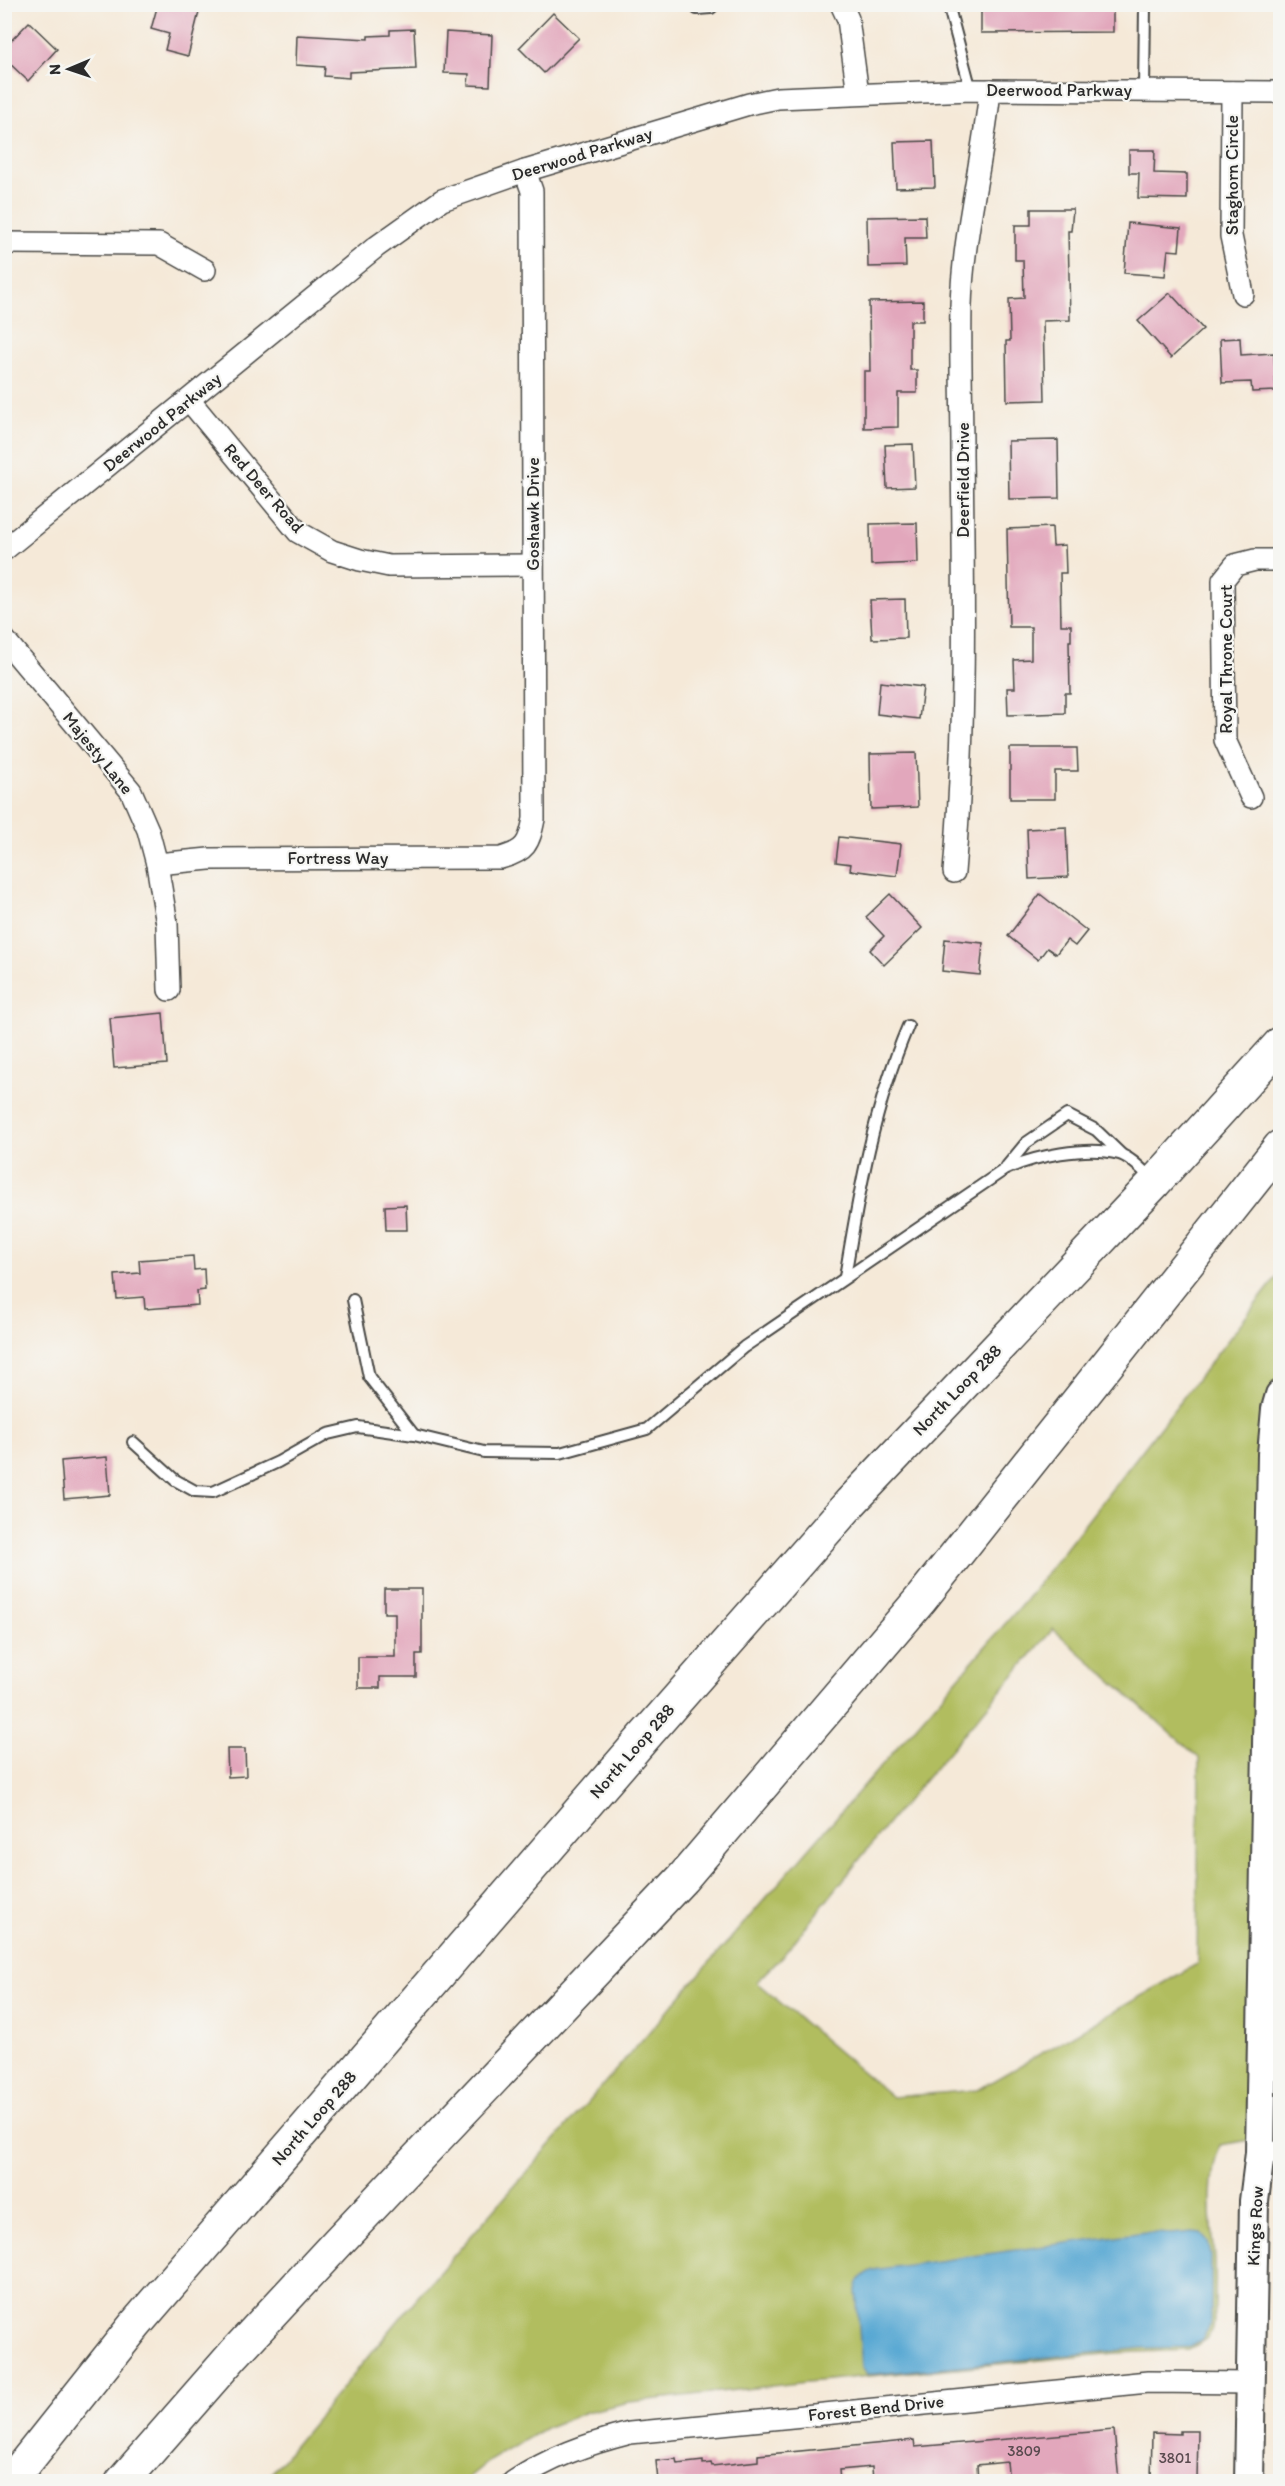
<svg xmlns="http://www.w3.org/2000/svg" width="1285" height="2486" font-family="Itim,sans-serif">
  <rect width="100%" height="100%" fill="#f6f6f2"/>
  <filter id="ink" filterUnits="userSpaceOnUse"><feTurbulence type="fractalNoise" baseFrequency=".0167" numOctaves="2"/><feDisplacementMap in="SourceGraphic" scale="12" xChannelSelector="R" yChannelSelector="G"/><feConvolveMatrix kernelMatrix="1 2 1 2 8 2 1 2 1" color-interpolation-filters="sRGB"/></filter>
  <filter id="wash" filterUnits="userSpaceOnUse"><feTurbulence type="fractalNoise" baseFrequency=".008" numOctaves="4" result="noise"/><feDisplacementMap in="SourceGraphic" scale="24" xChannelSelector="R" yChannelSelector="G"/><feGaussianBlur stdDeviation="1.35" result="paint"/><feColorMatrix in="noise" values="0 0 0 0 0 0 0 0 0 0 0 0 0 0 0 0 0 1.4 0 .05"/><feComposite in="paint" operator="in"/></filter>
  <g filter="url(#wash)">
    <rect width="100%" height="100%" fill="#f5e9d8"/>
    <path fill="#b1bd5f" stroke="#6e7445" stroke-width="1.5" fill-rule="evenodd" d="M1280 1273V1468L1260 2138 1220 2145C1208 2178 1210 2213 1214 2247 1217 2271 1214 2297 1215 2322L1212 2331 1206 2339 1189 2350 1116 2353 807 2382 630 2402 586 2412 547 2427 489 2461 464 2481 264 2482 416 2299 1025 1601ZM1053 1629 1199 1758 1197 1964 977 2090 892 2097 756 1982 785 1953 894 1816Z"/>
    <path fill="#59a8d3" stroke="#426a7f" stroke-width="1.5" d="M1145 2232 1170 2234 1193 2232 1201 2233 1208 2241 1211 2254V2324L1202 2339 1189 2347 1141 2348 876 2374H867L862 2368 856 2290C858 2279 863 2274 873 2270Z"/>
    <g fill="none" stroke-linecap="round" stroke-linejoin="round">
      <path stroke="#59a8d3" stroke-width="6" d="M1274 2015 1280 2014"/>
    </g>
    <g id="blocks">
      <g fill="#e2a7bc">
        <path d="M158 4H201L188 56 165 50 169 34 151 29Z"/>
        <path d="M981 4H1113V32L981 33Z"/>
        <path d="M553 13 579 38 544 73 519 48Z"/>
        <path d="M29 22 57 49 28 81 4 58V48Z"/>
        <path d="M414 29 416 69 349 72V78L324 76 325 67 296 65 297 35 368 39V36L390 35V30Z"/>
        <path d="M446 32 492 35 490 86 468 85 469 74 444 73Z"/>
        <path d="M933 141 935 187 896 188 894 142Z"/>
        <path d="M1129 150H1155L1154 173 1187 174V199L1138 198 1139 173H1129Z"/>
        <path d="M1031 209H1073L1071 231H1068L1070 320 1043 321 1045 400 1007 401 1006 341H1010L1009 299 1024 298 1023 260H1015V225H1031Z"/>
        <path d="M925 216 926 238H905L906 266 868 267 867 217Z"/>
        <path d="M1128 223 1181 228 1179 251 1168 250 1165 276 1124 273Z"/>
        <path d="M1170 293 1203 329 1171 358 1138 321Z"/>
        <path d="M923 301V321H910V370H917V393H898V427L864 428V371H870L869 302Z"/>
        <path d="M1240 338 1241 355 1274 353 1276 391 1252 392 1251 382 1222 383 1220 339Z"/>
        <path d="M1058 440 1059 498 1009 499 1008 441Z"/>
        <path d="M913 444 915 487 887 488 885 445Z"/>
        <path d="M917 523 918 563 871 565 870 524Z"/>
        <path d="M1052 527 1053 546 1065 545 1066 573H1060L1061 625H1071V641H1069L1070 693H1065V713L1008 715 1007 688H1015L1014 660 1031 659V627H1009L1007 529Z"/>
        <path d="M905 599 906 638 872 639 870 600Z"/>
        <path d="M880 682 923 687 919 719 877 714Z"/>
        <path d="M1010 748H1077L1078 771H1055V799H1010Z"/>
        <path d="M916 753 918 807 871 809 870 754Z"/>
        <path d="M1066 827 1068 877 1029 879 1027 829Z"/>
        <path d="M839 837 901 844 897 876 850 870 851 864 836 862Z"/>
        <path d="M890 894 922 928 884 965 870 950 884 936 866 917Z"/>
        <path d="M1040 894 1087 931 1075 946 1067 940 1056 954 1047 948 1038 960 1008 936Z"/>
        <path d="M945 939 983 943 980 975 942 971Z"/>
        <path d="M163 1013 167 1064 114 1068 110 1018Z"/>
        <path d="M406 1205 407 1230H386L385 1206Z"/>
        <path d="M193 1256 194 1270 204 1269 205 1290 197 1291 198 1305 145 1309 144 1297 117 1299 115 1275 140 1273 139 1260Z"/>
        <path d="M107 1457 110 1495 64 1499 61 1461Z"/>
        <path d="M384 1589H422V1654H416V1677H380V1688H358V1657H395V1613H384Z"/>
        <path d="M227 1749H245L246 1776 228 1777Z"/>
        <path d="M1114 2430 1119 2481H1009L1007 2462 977 2465 978 2481H873L872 2467 839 2470 840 2481H658L656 2461 676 2459 677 2464 703 2461V2464L711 2463 712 2466 758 2461V2455L885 2443 914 2440 915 2447Z"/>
        <path d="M1180 2431H1198L1197 2481H1151L1152 2433 1180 2434Z"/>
      </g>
    </g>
  </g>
  <g filter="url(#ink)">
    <use href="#blocks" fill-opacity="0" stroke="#494845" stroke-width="1.5"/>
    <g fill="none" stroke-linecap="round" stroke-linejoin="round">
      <g stroke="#494845" stroke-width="14">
        <g id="lane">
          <path d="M694 4 697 9 711 8 715 4"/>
          <path d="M948 4 971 90"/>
          <path d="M1144 91 1145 4"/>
          <path d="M1007 1166 1026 1143 1067 1115 1096 1130 1121 1154"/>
          <path d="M845 1277C859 1192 874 1106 908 1026"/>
          <path d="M353 1300 369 1377 414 1435 484 1452 560 1453 647 1429 744 1347 1004 1170C1033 1156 1088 1145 1119 1154 1131 1157 1144 1172 1153 1180"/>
          <path d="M133 1442 175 1480 195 1491 213 1492 278 1462 328 1434 358 1427 414 1435"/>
        </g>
      </g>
      <g stroke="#494845" stroke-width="24">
        <g id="street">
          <path d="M841 4 848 19 858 94"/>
          <path d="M1232 92 1231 236 1243 294"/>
          <path d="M4 243 159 244 205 270"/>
          <path d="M189 400 298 532 332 551 360 560 389 566 533 565"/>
          <path d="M4 550 376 247 442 200 525 171 749 104 778 98 971 90 1280 92"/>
          <path d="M4 639 131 791 148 830 157 864 167 924 169 990"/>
          <path d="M1251 797 1225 740 1223 580 1235 565 1255 560H1280"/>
          <path d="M157 864 209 859 501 858C526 851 529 844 534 819L532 191 525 171"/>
          <path d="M954 872C966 733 964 594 962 455 962 405 960 355 961 306 963 233 983 162 990 90"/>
          <path d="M1260 2153 1280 2152"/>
          <path d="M513 2482C550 2457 587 2444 630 2433L1148 2382 1251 2383"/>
        </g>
      </g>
      <g stroke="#494845" stroke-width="32">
        <path id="secondary" d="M1249 2482 1254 2201 1260 2153 1272 1454 1276 1409 1280 1395"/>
      </g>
      <g stroke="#494845" stroke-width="36">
        <g id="highway">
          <path d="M10 2482 135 2325 645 1736 851 1502 1155 1182 1280 1044"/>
          <path d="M122 2482 234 2354 339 2241 682 1879 921 1599 1280 1147"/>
        </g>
      </g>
      <use href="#lane" stroke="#fff" stroke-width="10"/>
      <use href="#street" stroke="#fff" stroke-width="21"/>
      <use href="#secondary" stroke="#fff" stroke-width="28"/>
      <use href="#highway" stroke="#fff" stroke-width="33"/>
    </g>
  </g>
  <g text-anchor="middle" stroke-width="4.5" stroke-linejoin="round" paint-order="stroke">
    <g font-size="15" fill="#594a4f">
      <text x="1024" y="2456">3809</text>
      <text x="1175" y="2463">3801</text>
    </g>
    <g font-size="18" fill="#2b2b2b" stroke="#f6f6f2">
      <text x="1059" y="96">Deerwood Parkway</text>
      <text transform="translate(582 154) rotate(-17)" y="6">Deerwood Parkway</text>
      <text transform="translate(1232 175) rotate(-90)" y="6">Staghorn Circle</text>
      <text transform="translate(162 422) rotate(-39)" y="6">Deerwood Parkway</text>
      <text transform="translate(963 480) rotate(-90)" y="6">Deerfield Drive</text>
      <text transform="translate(264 488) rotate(49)" y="6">Red Deer Road</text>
      <text transform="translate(533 514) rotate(-90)" y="6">Goshawk Drive</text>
      <text transform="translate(1226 659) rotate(-90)" y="6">Royal Throne Court</text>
      <text transform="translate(98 753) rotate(51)" y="6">Majesty Lane</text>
      <text x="338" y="864">Fortress Way</text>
      <text transform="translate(957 1390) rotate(-46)" y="6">North Loop 288</text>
      <text transform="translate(632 1751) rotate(-49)" y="6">North Loop 288</text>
      <text transform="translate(314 2118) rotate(-49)" y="6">North Loop 288</text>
      <text transform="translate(1255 2226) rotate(-87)" y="6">Kings Row</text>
      <text transform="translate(876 2408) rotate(-6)" y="6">Forest Bend Drive</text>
    </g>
  </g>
  <rect width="1285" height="2486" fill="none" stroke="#f6f6f2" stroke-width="24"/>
  <g transform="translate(69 69) rotate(268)" stroke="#f6f6f2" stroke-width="4.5" paint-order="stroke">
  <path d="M0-4.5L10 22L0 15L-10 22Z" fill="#2b2b2b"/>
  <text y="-9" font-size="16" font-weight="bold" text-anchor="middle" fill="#2b2b2b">N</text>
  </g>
</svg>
